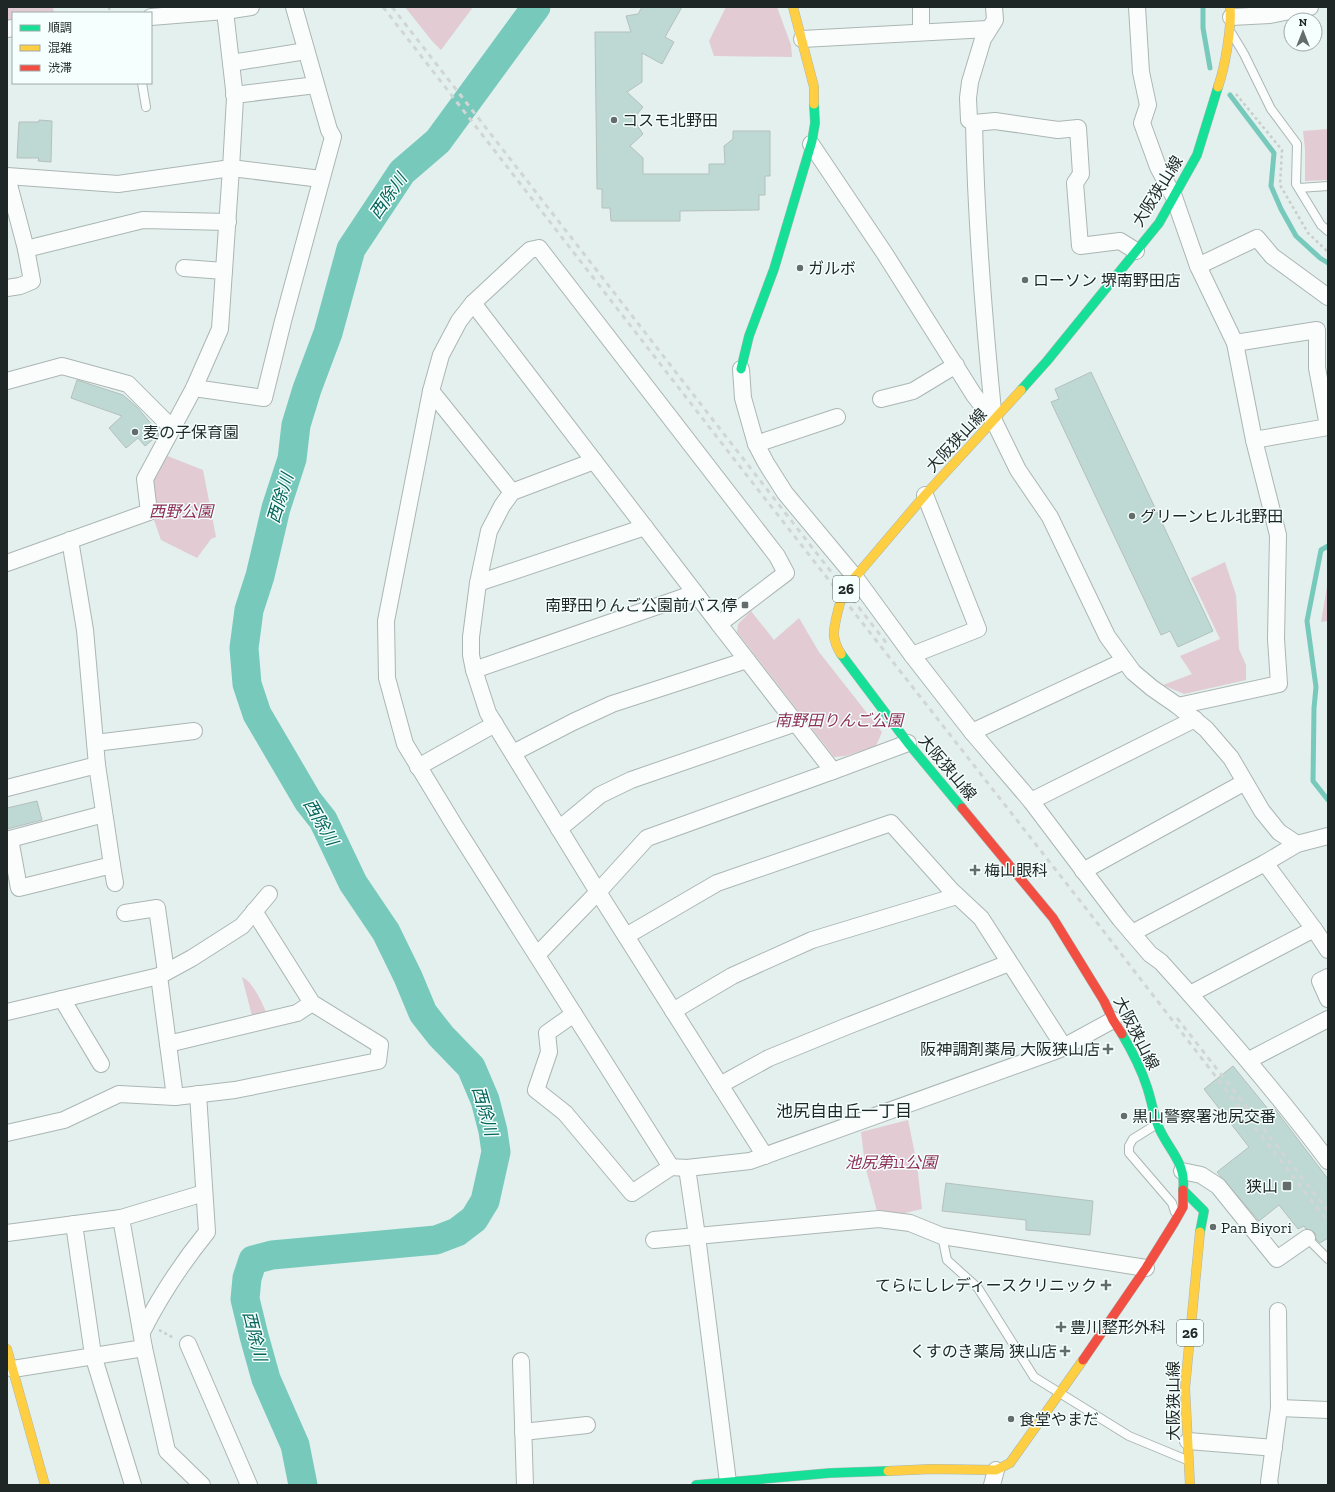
<svg xmlns="http://www.w3.org/2000/svg" width="1335" height="1492" font-family="'Zilla Slab','Noto Sans JP',serif">
  <rect width="100%" height="100%" fill="#e3f0ed"/>
  <g fill="#e2cbd3">
    <path d="M7 7H53L54 13H13V20H7Z"/>
    <path d="M405 7H473L441 50 432 41Z"/>
    <path d="M726 7H777L791 45 792 57 714 56 709 41Z"/>
    <path d="M1328 129V180L1305 181V149L1303 131Z"/>
    <path d="M165 455 203 470 216 537 211 539 197 558 161 540 153 517 150 480Z"/>
    <path d="M1225 562 1236 595 1239 649 1246 665V680L1184 694 1163 685 1192 674 1180 656 1220 639 1191 578Z"/>
    <path d="M1328 581V621L1321 622Z"/>
    <path d="M751 611 774 640 799 618 819 652 882 732 876 746 845 756 834 757 737 632 738 624Z"/>
    <path d="M242 977C252 981 262 1002 266 1012L252 1016Z"/>
    <path d="M908 1120 917 1164 922 1209 879 1219 865 1165 861 1132Z"/>
  </g>
  <g fill="none" stroke-linecap="round" stroke-linejoin="round">
    <g stroke="#77c9bc" stroke-width="5">
      <path d="M1203 7V28L1210 68"/>
      <path d="M1230 95 1274 153 1271 186 1281 209 1296 236 1320 258 1328 263"/>
      <path d="M1328 546 1321 550 1307 621 1316 687 1314 708 1313 781 1328 800"/>
    </g>
    <path stroke="#77c9bc" stroke-width="29" d="M303 1485 295 1445 266 1379 254 1336 245 1299 247 1278 253 1260 272 1255 436 1240 457 1232 474 1219 485 1201 496 1152 493 1131 485 1100 471 1067 441 1036 423 1013 408 977 386 932 353 883 323 820 308 801 257 714 247 684 244 648 249 610 260 576 276 508 292 459 296 425 307 389 328 333 351 249 402 172 438 141 536 7"/>
  </g>
  <g fill="#bed8d4" stroke="#b5c0bd">
    <path d="M642 7H682L665 37 674 42 662 64 642 53V82L627 92 643 107 633 119 643 134 630 146 643 158V174H709V164H725L724 146 733 139V131H770V176H765V195H759V210L680 211V221H611L610 208H602V189H597L595 32H631L626 16 638 14Z"/>
    <path d="M39 120 52 121 51 162 38 161 39 158H17L19 122H39Z"/>
    <path d="M1091 372 1213 631 1178 647 1170 631 1161 635 1051 402 1059 399 1055 389Z"/>
    <path d="M77 380 123 395 137 407 159 433 157 436 145 446 138 438 126 448 109 428 122 416 71 398Z"/>
    <path d="M37 801 42 820 7 829V808Z"/>
    <path d="M1233 1066 1268 1109 1274 1108 1328 1179V1238L1320 1243 1316 1239 1315 1233 1311 1230 1306 1229 1304 1226 1298 1229 1279 1205 1259 1221 1217 1172 1249 1147 1204 1089Z"/>
    <path d="M946 1183 1093 1201 1090 1235 1026 1230V1220L942 1211Z"/>
  </g>
  <g fill="none" stroke-linecap="round" stroke-linejoin="round">
    <g stroke="#abb6b3" stroke-width="10">
      <g id="lane">
        <path d="M1232 34 1244 54 1271 109 1297 144 1296 184 1321 225 1328 231"/>
        <path d="M142 83 146 107"/>
        <path d="M1299 188 1328 186"/>
        <path d="M1157 1124 1133 1139 1129 1146V1153L1172 1203 1175 1212"/>
        <path d="M942 1236 947 1260 978 1288 1034 1377 1129 1436 1187 1460"/>
        <path d="M1307 1238 1328 1259"/>
      </g>
    </g>
    <g stroke="#abb6b3" stroke-width="18">
      <g id="street">
        <path d="M921 7V32"/>
        <path d="M994 7 995 20 983 39 970 82 968 98 969 120 974 123C976 223 984 322 994 421"/>
        <path d="M1137 7 1141 72 1148 105 1142 123 1158 167 1174 197 1198 266 1235 343 1254 440 1278 535 1276 639 1279 684 1178 706"/>
        <path d="M151 17 225 11 251 7"/>
        <path d="M1231 17 1270 15 1310 7"/>
        <path d="M7 29 13 28"/>
        <path d="M802 39 988 29"/>
        <path d="M231 63 306 51"/>
        <path d="M234 95 316 85"/>
        <path d="M974 123 995 121 1058 130 1078 128 1081 174 1075 183 1080 246 1120 241 1136 251"/>
        <path d="M811 144 885 254 974 395 994 421 1018 470 1050 517 1107 636 1133 672 1152 688 1178 706 1206 729 1231 758 1262 811 1279 832 1297 844 1328 836"/>
        <path d="M7 176 118 184 231 168 321 179"/>
        <path d="M7 177 26 249 32 281 20 286 7 288"/>
        <path d="M26 249 143 220 228 222"/>
        <path d="M1198 266 1257 238 1272 256 1328 297"/>
        <path d="M184 268 224 271"/>
        <path d="M473 303 719 624"/>
        <path d="M1235 343 1317 330V368L1328 426"/>
        <path d="M741 369 743 398 756 444 766 463 785 493 855 577 912 655 972 732 1031 801 1120 919 1150 954 1161 962C1219 1026 1276 1091 1328 1161"/>
        <path d="M7 381 62 366 128 384 172 428"/>
        <path d="M194 388 264 398 283 321 333 137 329 130 294 7"/>
        <path d="M431 391 512 492"/>
        <path d="M881 399 913 391 956 365"/>
        <path d="M1254 440 1328 427"/>
        <path d="M756 444 837 417"/>
        <path d="M594 461 512 492 502 506 489 531 478 583 471 637V655L474 670 488 713 598 892 765 1156"/>
        <path d="M70 540 85 630 97 765 112 865"/>
        <path d="M7 563 149 512 145 479 194 388 220 329 231 168 235 98 225 11"/>
        <path d="M478 583 645 527"/>
        <path d="M912 655 978 629 925 495"/>
        <path d="M474 670 695 593"/>
        <path d="M972 732 1124 661"/>
        <path d="M95 743 194 731"/>
        <path d="M908 743 833 771 719 624 786 573 777 556 539 248 530 250 473 303 459 321 441 355 431 391 386 621 387 678 405 744 456 828 671 1167 687 1168 750 1161 1058 1050 1113 1020"/>
        <path d="M513 753 573 722 612 704 747 660"/>
        <path d="M418 767 495 724"/>
        <path d="M7 788 97 765"/>
        <path d="M1031 801 1195 719"/>
        <path d="M104 814 10 839 19 888 112 865 115 883"/>
        <path d="M559 829 600 795 631 780 796 723"/>
        <path d="M1265 863 1314 929 1328 950"/>
        <path d="M1083 871 1245 782"/>
        <path d="M125 913 157 908 166 972"/>
        <path d="M1132 933 1265 863 1297 844"/>
        <path d="M626 936 717 883 891 823 951 890 981 918 1064 1047"/>
        <path d="M537 955 598 892 647 838 833 771"/>
        <path d="M159 976 175 1097 235 1090 378 1061 380 1045 312 1003 254 911"/>
        <path d="M1328 977 1320 981 1328 999"/>
        <path d="M1190 994 1314 929"/>
        <path d="M62 999 101 1064"/>
        <path d="M673 1011 732 976 812 940 957 896"/>
        <path d="M7 1012 159 976 192 958 242 926 269 894"/>
        <path d="M574 1014 547 1033 549 1052 536 1090 565 1113 632 1193 671 1167"/>
        <path d="M168 1044 297 1013 312 1003"/>
        <path d="M1249 1060 1328 1019"/>
        <path d="M720 1085 769 1058 845 1027 1009 963"/>
        <path d="M7 1133 64 1120 119 1094 175 1097"/>
        <path d="M687 1168 697 1236 728 1482"/>
        <path d="M1182 1171 1201 1175 1218 1186 1277 1259 1307 1238"/>
        <path d="M121 1218 144 1348 167 1451 202 1485"/>
        <path d="M74 1224 93 1355 133 1485"/>
        <path d="M7 1233 121 1218 204 1193"/>
        <path d="M654 1240 879 1219 910 1223 942 1236 1146 1268"/>
        <path d="M142 1332C160 1296 182 1263 207 1232L198 1094"/>
        <path d="M188 1344 249 1485"/>
        <path d="M521 1361 525 1485"/>
        <path d="M13 1369 144 1348"/>
        <path d="M1279 1408 1328 1410"/>
        <path d="M523 1432 587 1425"/>
        <path d="M1188 1441 1274 1448"/>
        <path d="M992 1485 996 1470"/>
        <path d="M1270 1485 1269 1482 1279 1408 1278 1311"/>
      </g>
    </g>
    <g stroke="#abb6b3" stroke-width="10">
      <g id="fast">
        <path d="M741 369 749 336 774 269 812 141 815 123 814 104"/>
        <path d="M1021 390 1047 361 1159 223 1197 155 1218 87"/>
        <path d="M841 654 908 743 962 808"/>
        <path d="M1122 1034C1132 1051 1141 1068 1147 1087 1151 1099 1153 1111 1157 1123 1165 1147 1187 1161 1183 1190L1204 1211 1200 1232"/>
        <path d="M696 1485 830 1473 888 1471"/>
      </g>
    </g>
    <g stroke="#abb6b3" stroke-width="10">
      <g id="slow">
        <path d="M793 7 814 87V104"/>
        <path d="M1218 87C1225 67 1232 27 1230 7"/>
        <path d="M841 654C837 648 835 643 834 636 833 627 841 597 845 589L925 495 1021 390"/>
        <path d="M7 1349 45 1485"/>
        <path d="M888 1471 932 1469 996 1470 1010 1463 1083 1360"/>
        <path d="M1190 1485 1185 1388 1200 1232"/>
      </g>
    </g>
    <g stroke="#abb6b3" stroke-width="10">
      <g id="jam">
        <path d="M962 808 1053 918 1104 1001 1113 1020 1122 1034"/>
        <path d="M1083 1360 1146 1268 1174 1223 1183 1207V1190"/>
      </g>
    </g>
    <g stroke="#c9cecc" stroke-width="2.5" stroke-dasharray="3 3" stroke-linecap="butt">
      <path d="M109 7 110 13"/>
      <path d="M1236 94 1282 150 1280 185 1308 233 1328 252"/>
      <path d="M159 1330 174 1338"/>
    </g>
    <use href="#lane" stroke="#fbfdfc" stroke-width="8"/>
    <use href="#street" stroke="#fbfdfc" stroke-width="16"/>
    <use href="#fast" stroke="#16e098" stroke-width="9"/>
    <use href="#slow" stroke="#ffcf43" stroke-width="9"/>
    <use href="#jam" stroke="#f24e42" stroke-width="9"/>
    <g stroke="#d1d6d4" stroke-width="3" stroke-dasharray="5 5" stroke-linecap="butt">
      <path d="M383 7 734 459 1088 911 1328 1222"/>
      <path d="M392 7 888 645"/>
      <path d="M1177 1018 1328 1211"/>
    </g>
  </g>
  <g fill="#636d6b" stroke="#f5fffd" stroke-width="1.5">
    <circle cx="614" cy="120" r="4"/>
    <circle cx="800" cy="268" r="4"/>
    <circle cx="1025" cy="280" r="4"/>
    <circle cx="135" cy="432" r="4"/>
    <circle cx="1132" cy="516" r="4"/>
    <rect x="741" y="601" width="8" height="8" rx="2"/>
    <path d="M973 864h4v4h4v4h-4v4h-4v-4h-4v-4h4z"/>
    <path d="M1106 1043h4v4h4v4h-4v4h-4v-4h-4v-4h4z"/>
    <circle cx="1124" cy="1116" r="4"/>
    <rect x="1282" y="1181" width="10" height="10" rx="2"/>
    <circle cx="1213" cy="1227" r="4"/>
    <path d="M1104 1279h4v4h4v4h-4v4h-4v-4h-4v-4h4z"/>
    <path d="M1059 1321h4v4h4v4h-4v4h-4v-4h-4v-4h4z"/>
    <path d="M1063 1345h4v4h4v4h-4v4h-4v-4h-4v-4h4z"/>
    <circle cx="1011" cy="1419" r="4"/>
  </g>
  <g text-anchor="middle" stroke-width="3" stroke-linejoin="round" paint-order="stroke">
    <g fill="#f5fffd" stroke="#5e6866" stroke-width="1">
      <rect x="833" y="576" width="26" height="26" rx="3"/>
      <rect x="1177" y="1320" width="26" height="26" rx="3"/>
    </g>
    <g font-size="15" font-weight="bold" fill="#1e2725">
      <text x="846" y="594">26</text>
      <text x="1190" y="1338">26</text>
    </g>
    <g font-size="16" fill="#1e2725" stroke="#f5fffd" text-anchor="start">
      <text x="622" y="126">コスモ北野田</text>
      <text x="808" y="274">ガルボ</text>
      <text x="1033" y="286">ローソン 堺南野田店</text>
      <text x="143" y="438">麦の子保育園</text>
      <text x="1140" y="522">グリーンヒル北野田</text>
      <text x="737" y="611" text-anchor="end">南野田りんご公園前バス停</text>
      <text x="984" y="876">梅山眼科</text>
      <text x="1100" y="1055" text-anchor="end">阪神調剤薬局 大阪狭山店</text>
      <text x="1132" y="1122">黒山警察署池尻交番</text>
      <text x="1278" y="1192" text-anchor="end">狭山</text>
      <text x="1221" y="1233">Pan Biyori</text>
      <text x="1097" y="1291" text-anchor="end">てらにしレディースクリニック</text>
      <text x="1070" y="1333">豊川整形外科</text>
      <text x="1057" y="1357" text-anchor="end">くすのき薬局 狭山店</text>
      <text x="1019" y="1425">食堂やまだ</text>
    </g>
    <g font-size="16" fill="#1e2725" stroke="#f5fffd">
      <text transform="translate(1157 191) rotate(-58)" y="6">大阪狭山線</text>
      <text transform="translate(956 440) rotate(-47)" y="6">大阪狭山線</text>
      <text transform="translate(948 767) rotate(50)" y="6">大阪狭山線</text>
      <text transform="translate(1137 1033) rotate(63)" y="6">大阪狭山線</text>
      <text transform="translate(1173 1401) rotate(-90)" y="6">大阪狭山線</text>
    </g>
    <g font-size="16" font-style="italic" fill="#8e3058" stroke="#f5fffd">
      <text x="181" y="517">西野公園</text>
      <text x="839" y="726">南野田りんご公園</text>
      <text x="891" y="1168">池尻第11公園</text>
    </g>
    <g font-size="17" font-style="italic" fill="#036459" stroke="#f5fffd">
      <text transform="translate(388 196) rotate(-55)" y="6">西除川</text>
      <text transform="translate(280 498) rotate(-73)" y="6">西除川</text>
      <text transform="translate(321 822) rotate(60)" y="6">西除川</text>
      <text transform="translate(485 1111) rotate(74)" y="6">西除川</text>
      <text transform="translate(255 1336) rotate(76)" y="6">西除川</text>
    </g>
    <g font-size="17" fill="#1e2725" stroke="#f5fffd">
      <text x="844" y="1117">池尻自由丘一丁目</text>
    </g>
  </g>
  <rect width="1335" height="1492" fill="none" stroke="#1e2725" stroke-width="16"/>
  <rect x="12" y="12" width="140" height="72" fill="#f5fffd" stroke="#9fa9a7"/>
  <rect x="20" y="25" width="20" height="6" fill="#16e098" stroke="#9fa9a7"/>
  <text x="48" y="32" font-size="12" fill="#1e2725">順調</text>
  <rect x="20" y="45" width="20" height="6" fill="#ffcf43" stroke="#9fa9a7"/>
  <text x="48" y="52" font-size="12" fill="#1e2725">混雑</text>
  <rect x="20" y="65" width="20" height="6" fill="#f24e42" stroke="#9fa9a7"/>
  <text x="48" y="72" font-size="12" fill="#1e2725">渋滞</text>
  <g transform="translate(1303 32)"><circle r="19" fill="#f5fffd" stroke="#9fa9a7"/>
  <path d="M0-3L7 15L0 10L-7 15Z" fill="#636d6b"/>
  <text y="-6" font-size="11" font-weight="bold" text-anchor="middle" fill="#1e2725">N</text>
  </g>
</svg>
